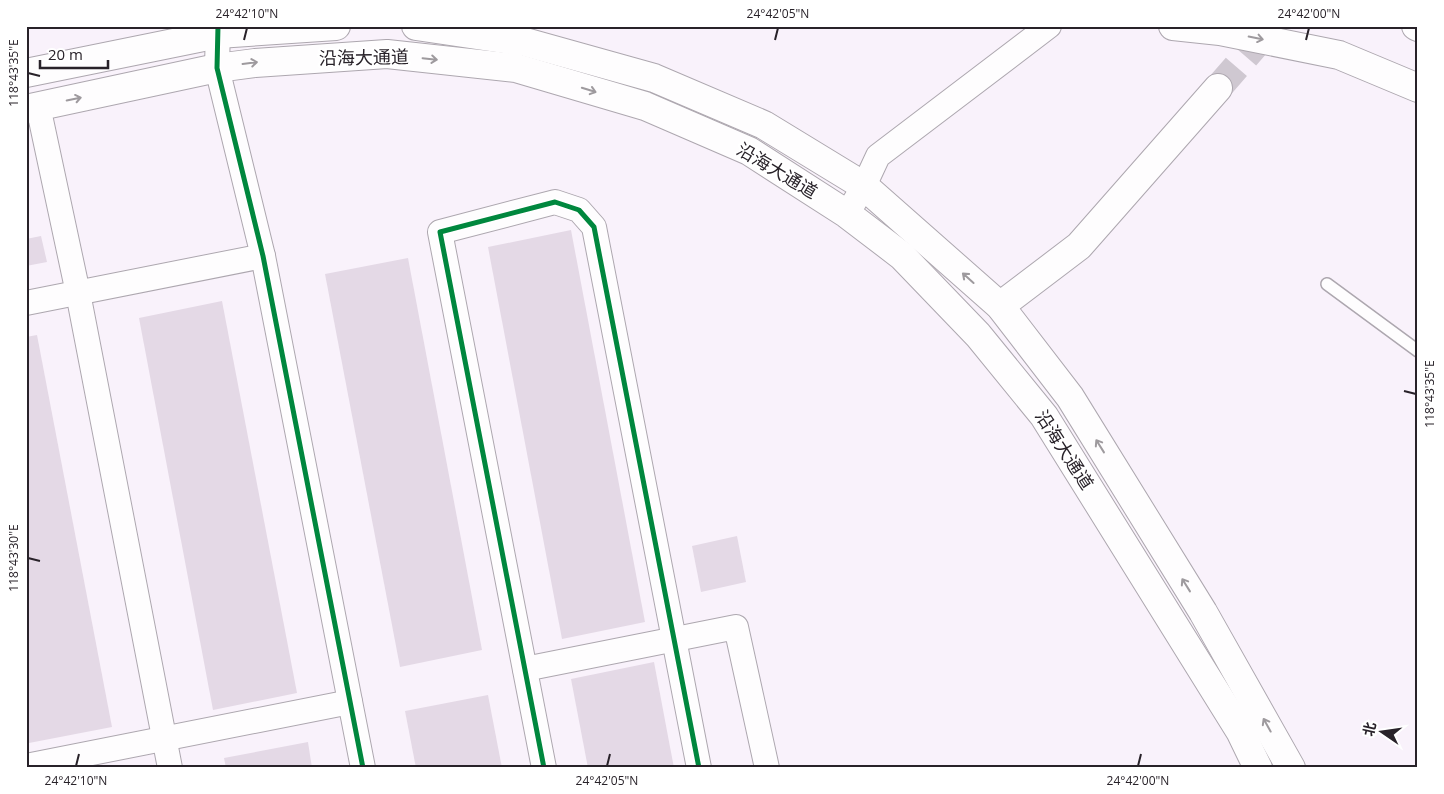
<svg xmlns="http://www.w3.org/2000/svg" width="1444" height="794" font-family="'Open Sans','Noto Sans SC',sans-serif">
  <rect width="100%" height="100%" fill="#f9f2fb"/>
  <g fill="#e4d9e6">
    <path d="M571 230 645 622 562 639 488 247Z"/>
    <path d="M41 236 47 262 26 266V239Z"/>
    <path d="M408 258 482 650 400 667 325 274Z"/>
    <path d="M222 301 297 693 213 710 139 318Z"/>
    <path d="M37 335 112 727 29 743 26 730V337Z"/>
    <path d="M737 536 746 582 701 592 692 546Z"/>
    <path d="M654 662 674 768H588L571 679Z"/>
    <path d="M488 695 502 768H416L405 711Z"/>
    <path d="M308 742 312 768H226L224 758Z"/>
  </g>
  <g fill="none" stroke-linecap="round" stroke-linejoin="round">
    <path stroke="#cfc8d1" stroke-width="28" stroke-dasharray="28 14" stroke-linecap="butt" d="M1218 88 1272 26"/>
    <g stroke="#ada7af" stroke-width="14">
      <path id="service" d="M1327 284 1418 351"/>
    </g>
    <g stroke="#ada7af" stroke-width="26">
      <g id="minor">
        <path d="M218 26 217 68 263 256 363 768"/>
        <path d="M38 106 78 293 170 768"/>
        <path d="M847 214 864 186 878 156 1049 26"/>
        <path d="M26 303 263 256"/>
        <path d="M525 669 736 627 767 768"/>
        <path d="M26 766 350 702"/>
        <path d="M544 768 440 232 555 202 579 210 594 227 699 768"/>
      </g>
    </g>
    <g stroke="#ada7af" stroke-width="30">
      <path id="tertiary" d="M1000 306 1079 246 1218 88"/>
    </g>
    <g stroke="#ada7af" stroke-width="30">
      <g id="secondary">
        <path d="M1173 26 1220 31 1339 55 1418 88"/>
        <path d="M1416 26 1418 27"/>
      </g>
    </g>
    <g stroke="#ada7af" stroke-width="30">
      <g id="trunk">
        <path d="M416 26 525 42 654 78 764 125 864 186 1000 306 1070 397 1203 612 1291 768"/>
        <path d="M26 73 218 34 336 26"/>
        <path d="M26 109 217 68 255 63 387 54 516 68 645 106 749 151 847 214 902 256 978 335 1044 416 1240 731 1258 768"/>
      </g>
    </g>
    <use href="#service" stroke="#fefdfe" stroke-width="11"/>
    <use href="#minor" stroke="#fefdfe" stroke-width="24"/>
    <use href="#tertiary" stroke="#fefdfe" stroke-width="28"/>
    <use href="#secondary" stroke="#fefdfe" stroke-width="28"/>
    <use href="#trunk" stroke="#fefdfe" stroke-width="28"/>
    <g stroke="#fff" stroke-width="8">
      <g id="cycleway">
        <path d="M218 26 217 68 263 256 363 768"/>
        <path d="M544 768 440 232 555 202 579 210 594 227 699 768"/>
      </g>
    </g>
    <use href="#cycleway" stroke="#00873e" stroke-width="5"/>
  </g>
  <defs><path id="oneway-shaft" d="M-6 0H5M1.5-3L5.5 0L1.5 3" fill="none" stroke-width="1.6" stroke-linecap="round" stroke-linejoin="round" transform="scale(1.25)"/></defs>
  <g stroke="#9e9a9e">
    <use href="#oneway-shaft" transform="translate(1256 38) rotate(11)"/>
    <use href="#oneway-shaft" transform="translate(430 59) rotate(6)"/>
    <use href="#oneway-shaft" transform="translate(250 63) rotate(-7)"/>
    <use href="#oneway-shaft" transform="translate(589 90) rotate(17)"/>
    <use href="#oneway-shaft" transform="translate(74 99) rotate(-12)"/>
    <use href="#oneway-shaft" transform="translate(968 278) rotate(-138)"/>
    <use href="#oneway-shaft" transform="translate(1100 446) rotate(-122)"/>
    <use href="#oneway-shaft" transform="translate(1186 585) rotate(-122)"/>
    <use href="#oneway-shaft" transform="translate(1267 725) rotate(-119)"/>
  </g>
  <path fill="none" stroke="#282229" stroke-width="2" d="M244 40 247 28M775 40 778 28M1306 40 1309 28M28 73 40 76M1404 391 1416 394M28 558 40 561M76 766 79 754M607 766 610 754M1138 766 1141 754"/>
  <g text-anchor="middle" stroke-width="5" stroke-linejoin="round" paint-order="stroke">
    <g font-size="18" fill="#282229" stroke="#fff">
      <text transform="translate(364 58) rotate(-1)" y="6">沿海大通道</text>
      <text transform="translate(777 171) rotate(31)" y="6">沿海大通道</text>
      <text transform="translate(1064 450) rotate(57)" y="6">沿海大通道</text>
    </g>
  </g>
  <rect width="1444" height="794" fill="none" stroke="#ffffff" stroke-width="55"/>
  <g transform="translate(1382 732) rotate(283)" stroke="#ffffff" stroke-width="4" paint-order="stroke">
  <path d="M0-4L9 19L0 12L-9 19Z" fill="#282229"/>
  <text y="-8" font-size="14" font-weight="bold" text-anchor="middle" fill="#282229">北</text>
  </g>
  <path d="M40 60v8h68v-8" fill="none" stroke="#282229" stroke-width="2.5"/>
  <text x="48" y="60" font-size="15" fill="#282229" stroke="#ffffff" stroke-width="4" paint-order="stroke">20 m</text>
  <rect x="28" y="28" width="1388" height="738" fill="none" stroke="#282229" stroke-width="2"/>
  <g font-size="12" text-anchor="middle" fill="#282229">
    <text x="247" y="18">24°42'10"N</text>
    <text x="778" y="18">24°42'05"N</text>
    <text x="1309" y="18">24°42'00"N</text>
    <text transform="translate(14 73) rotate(-90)" y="4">118°43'35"E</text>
    <text transform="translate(1430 394) rotate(-90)" y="4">118°43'35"E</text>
    <text transform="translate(14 558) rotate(-90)" y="4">118°43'30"E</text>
    <text x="76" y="785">24°42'10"N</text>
    <text x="607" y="785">24°42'05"N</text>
    <text x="1138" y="785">24°42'00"N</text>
  </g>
</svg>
